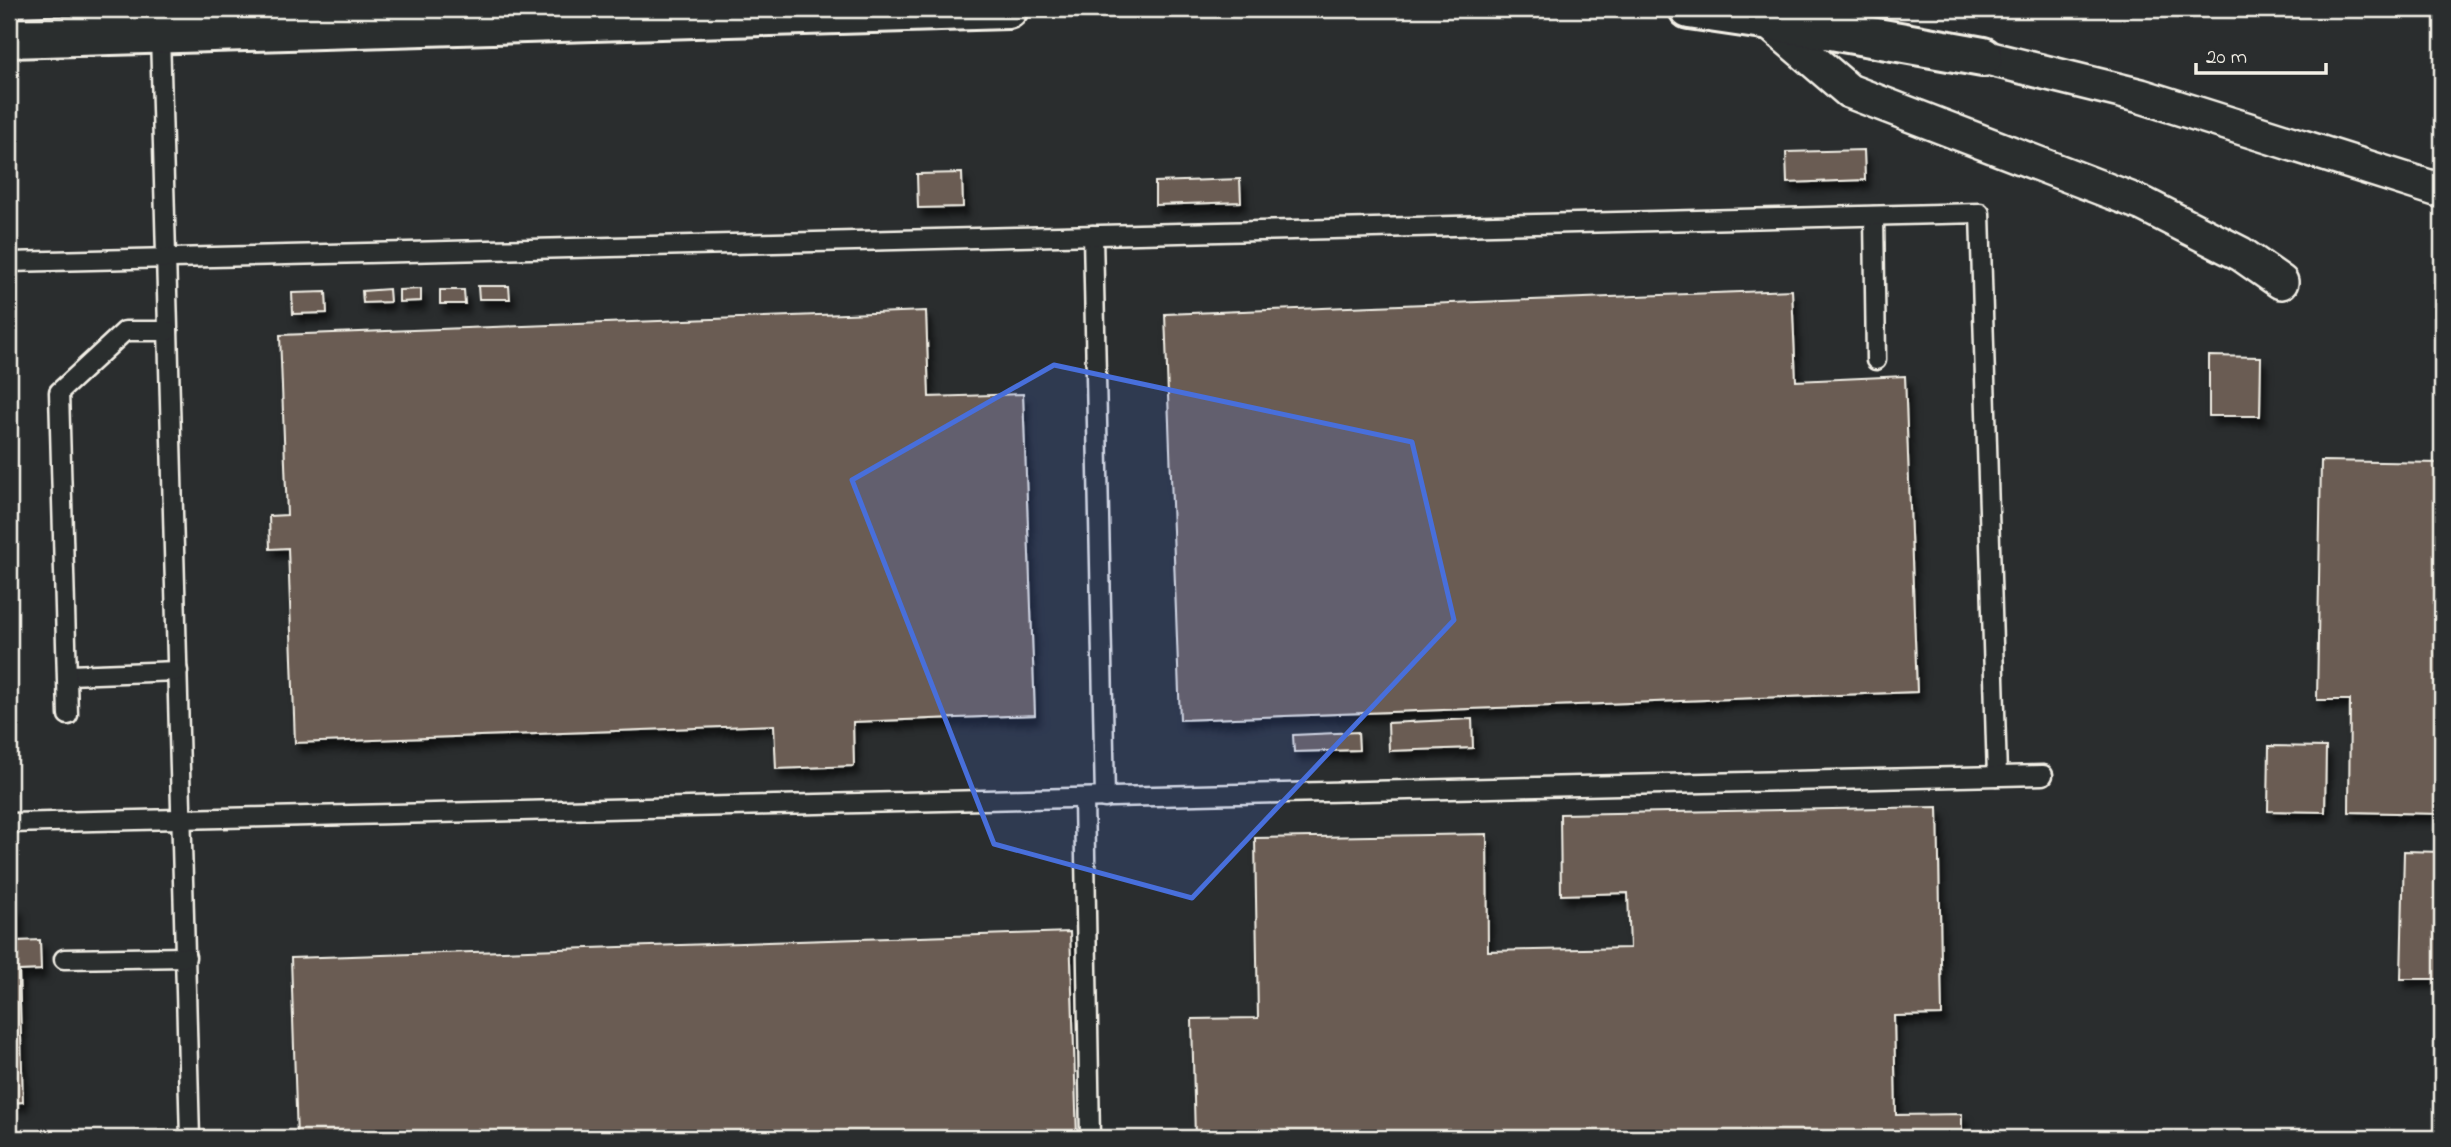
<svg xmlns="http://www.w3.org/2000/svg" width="2451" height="1147" font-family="'Indie Flower',sans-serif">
  <defs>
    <filter id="shadow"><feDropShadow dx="4.5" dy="8" stdDeviation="3.5" flood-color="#0009"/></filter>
  </defs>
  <rect width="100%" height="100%" fill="#2a2d2e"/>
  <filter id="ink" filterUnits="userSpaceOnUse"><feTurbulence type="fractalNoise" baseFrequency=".0143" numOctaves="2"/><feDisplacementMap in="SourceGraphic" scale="14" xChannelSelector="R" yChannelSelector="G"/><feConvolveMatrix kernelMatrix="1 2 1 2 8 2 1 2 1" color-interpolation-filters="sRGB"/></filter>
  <g filter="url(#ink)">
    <g fill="#6b5c52" stroke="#f4f1e8" stroke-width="2" filter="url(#shadow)">
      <path d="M1864 150 1865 180 1787 183 1786 152Z"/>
      <path d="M962 173 963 207 918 208 917 174Z"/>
      <path d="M1240 179 1241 202 1155 205V182Z"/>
      <path d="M478 286H509L510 299H479Z"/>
      <path d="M389 289 390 302 363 303 362 291Z"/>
      <path d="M421 289V301L399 302V290Z"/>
      <path d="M440 290H464L465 304H440Z"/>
      <path d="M1792 290 1796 381 1905 376 1917 692 1180 720 1165 314Z"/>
      <path d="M326 292 327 313 293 314 292 293Z"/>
      <path d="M926 311 929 397 1023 394 1035 715 853 722 854 766 776 769 774 725 295 743 288 548 270 549 269 516 287 515 280 335Z"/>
      <path d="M2209 356 2261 357 2260 416H2209Z"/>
      <path d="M2321 461 2442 463V814L2349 812 2350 700H2317Z"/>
      <path d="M1472 719 1473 748 1389 751 1388 723Z"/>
      <path d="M1358 732 1359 750 1294 752 1293 735Z"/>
      <path d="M2269 746 2326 747 2325 812 2268 811Z"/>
      <path d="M1938 807 1942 1015 1894 1016 1896 1115 1962 1114V1138H1195L1192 1019 1258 1018 1255 838 1487 834 1488 951 1630 948 1628 893 1561 895 1560 814Z"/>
      <path d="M2404 851 2442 852V979H2401Z"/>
      <path d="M9 906H17L18 941 40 940 41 970 19 971 23 1102 9 1103Z"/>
      <path d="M1070 932 1077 1138H297L291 958Z"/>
    </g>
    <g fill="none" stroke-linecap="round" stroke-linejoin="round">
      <g stroke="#f4f1e8" stroke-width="23">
        <g id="lane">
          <path d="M160 34 190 1138"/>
          <path d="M1874 216 1876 360"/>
          <path d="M1093 235 1105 798"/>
          <path d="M9 262 1980 213 1997 776"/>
          <path d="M69 675 178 671"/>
          <path d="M68 715 59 392 125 331H168"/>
          <path d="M1084 799 1090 1138"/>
          <path d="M9 823 2043 775"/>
          <path d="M64 959 186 957"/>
        </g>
      </g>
      <g stroke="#f4f1e8" stroke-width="38">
        <g id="street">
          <path d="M1766 20 1849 91 2143 204 2241 254 2281 282"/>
          <path d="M1983 57 2141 96 2442 191"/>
        </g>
      </g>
      <g stroke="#f4f1e8" stroke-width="44">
        <g id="secondary">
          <path d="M1689 9 1826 29 1983 57"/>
          <path d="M9 38 1008 9"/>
        </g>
      </g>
      <use href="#lane" stroke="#2a2d2e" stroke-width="18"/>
      <use href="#street" stroke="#2a2d2e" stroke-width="33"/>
      <use href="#secondary" stroke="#2a2d2e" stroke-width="38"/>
    </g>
  </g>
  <path fill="#486fdb" fill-opacity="0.2" stroke="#486fdb" stroke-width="5" stroke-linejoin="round" d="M1054 365 1412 442 1454 620 1192 898 994 844 852 480Z"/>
  <rect width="2451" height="1147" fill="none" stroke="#2a2d2e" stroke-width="35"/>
  <rect x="18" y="18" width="2416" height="1112" fill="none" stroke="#f4f1e8" stroke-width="2.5" filter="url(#ink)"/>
  <path d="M2196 63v10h130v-10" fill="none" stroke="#f4f1e8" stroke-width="3.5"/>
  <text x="2206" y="63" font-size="21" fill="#f4f1e8" stroke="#2a2d2e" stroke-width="5" paint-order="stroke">20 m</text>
</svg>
